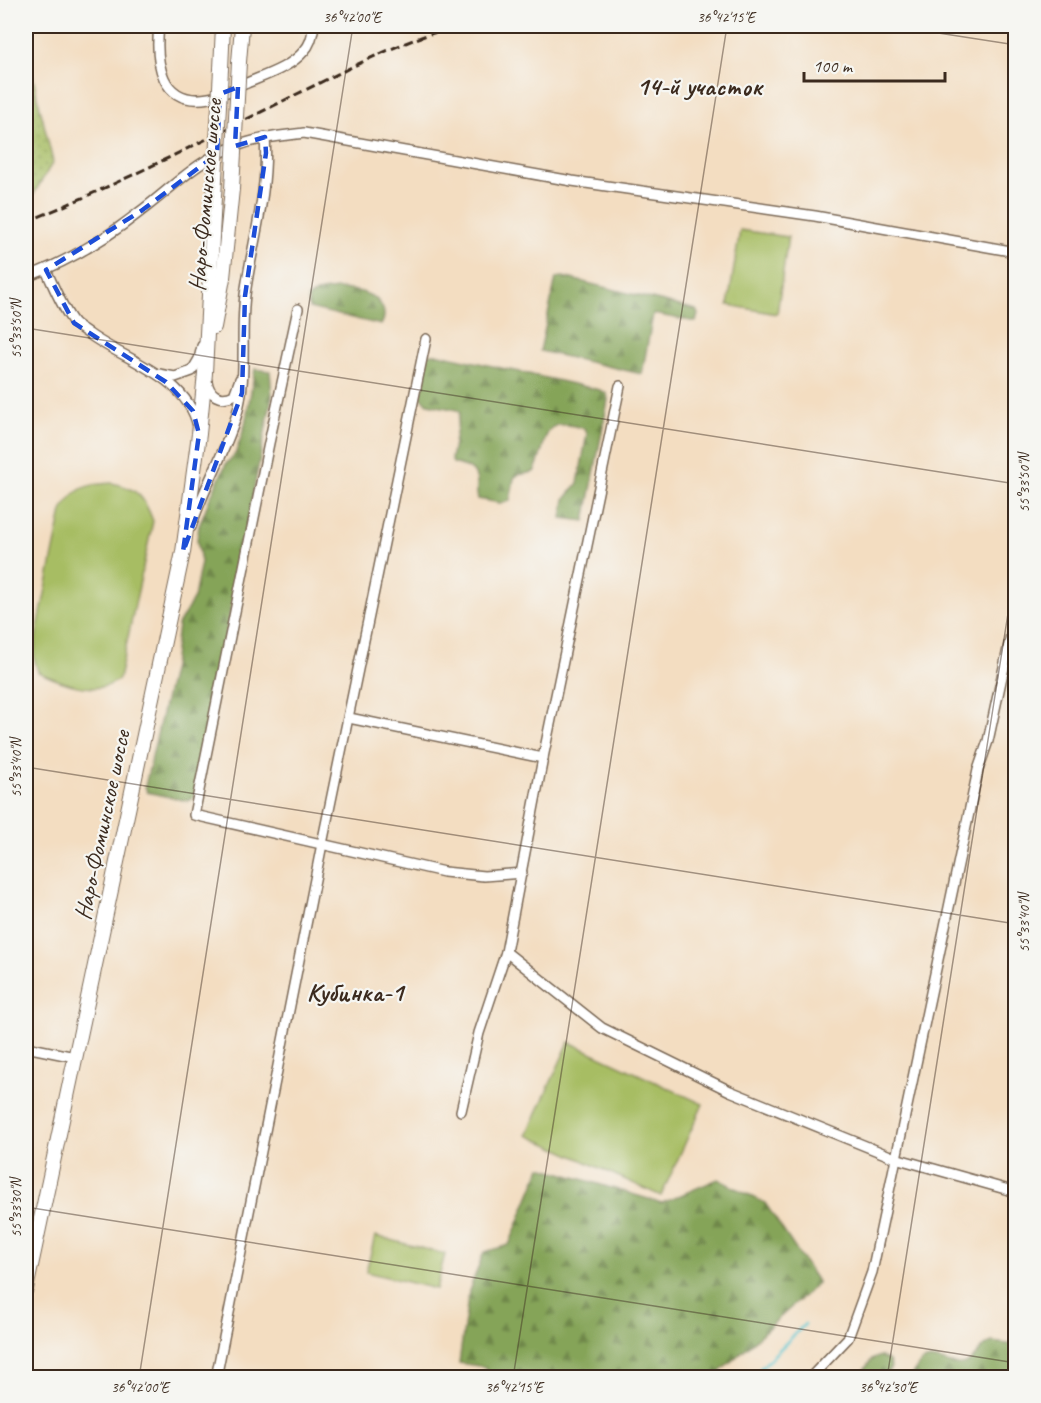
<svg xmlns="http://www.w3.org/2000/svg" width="1041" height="1403" font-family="Caveat,sans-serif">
  <defs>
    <pattern id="forest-firs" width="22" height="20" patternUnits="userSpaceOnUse" patternTransform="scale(1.5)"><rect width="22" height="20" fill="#85a459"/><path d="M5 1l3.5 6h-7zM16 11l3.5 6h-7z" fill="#6e8649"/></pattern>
    <pattern id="garden-dots" width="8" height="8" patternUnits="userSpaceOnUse" patternTransform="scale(1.5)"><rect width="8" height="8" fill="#a7bd63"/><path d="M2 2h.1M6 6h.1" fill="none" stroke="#899a51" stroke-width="1.8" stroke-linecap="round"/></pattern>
  </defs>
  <rect width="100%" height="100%" fill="#f6f6f2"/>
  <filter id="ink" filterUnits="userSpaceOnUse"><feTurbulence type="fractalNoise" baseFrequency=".0167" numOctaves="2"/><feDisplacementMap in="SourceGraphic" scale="12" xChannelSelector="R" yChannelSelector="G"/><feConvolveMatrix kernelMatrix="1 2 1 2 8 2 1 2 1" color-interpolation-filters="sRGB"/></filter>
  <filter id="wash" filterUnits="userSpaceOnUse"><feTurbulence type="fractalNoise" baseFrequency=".008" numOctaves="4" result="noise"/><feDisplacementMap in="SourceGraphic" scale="24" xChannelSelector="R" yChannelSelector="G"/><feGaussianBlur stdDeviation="1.35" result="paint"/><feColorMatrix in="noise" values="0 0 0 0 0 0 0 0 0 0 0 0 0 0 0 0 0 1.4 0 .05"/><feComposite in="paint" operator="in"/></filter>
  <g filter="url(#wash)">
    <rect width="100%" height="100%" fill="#f3ddc1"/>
    <g fill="url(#forest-firs)" stroke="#60673c" stroke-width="1.5">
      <path d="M563 277 696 310 698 314 696 322 653 314 642 374 540 351 556 278Z"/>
      <path d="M338 289C347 290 359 290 367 294 380 299 389 312 381 325L309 308 308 297 321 291Z"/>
      <path d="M430 354H439L600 390 607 394 608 400 585 521 562 518 565 499 578 483 587 434 585 429C537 414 550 441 534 472L518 475 514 478 510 501 500 503 478 499C476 493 477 490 477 484 477 468 466 467 453 463L451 459 460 412 457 410 428 404 421 397 427 357Z"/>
      <path d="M255 369 270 371 272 396 194 797 188 801 147 792 145 786 173 667 178 625 194 598 201 562 197 540 199 526 210 498 226 464 236 453 245 425Z"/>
      <path d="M541 1167 662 1203 718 1179 765 1203 818 1283 714 1377H487L486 1367 459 1363 469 1291 484 1252 509 1245Z"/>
      <path d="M992 1342 1015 1345V1377H912C926 1341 948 1372 966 1364 976 1359 979 1347 992 1342Z"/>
      <path d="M880 1356 889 1361 891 1367 886 1377H859L871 1360Z"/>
    </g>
    <path fill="url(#garden-dots)" stroke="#717440" stroke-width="1.5" d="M26 49 53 162 26 207Z"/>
    <g fill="#a7bd63" stroke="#717440" stroke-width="1.5">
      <path d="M740 230 788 237 777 314 728 305Z"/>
      <path d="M112 483C138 488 144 497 153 521L119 679C98 698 60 682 38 672L34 658 35 642 62 511C74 487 87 484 112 483Z"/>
      <path d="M569 1042 703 1104 661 1196 527 1135Z"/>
      <path d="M375 1236 445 1254 436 1289 366 1272Z"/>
    </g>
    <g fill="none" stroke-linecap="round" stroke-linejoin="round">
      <path stroke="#56c3cc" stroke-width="3" d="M751 1378 805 1324"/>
    </g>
  </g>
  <g filter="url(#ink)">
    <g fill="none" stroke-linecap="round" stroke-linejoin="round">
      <g stroke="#7b6957" stroke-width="12">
        <g id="street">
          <path d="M159 26C155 61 160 107 209 98 221 96 235 88 247 83 266 75 291 67 304 51 311 44 312 35 314 26"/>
          <path d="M46 270C54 287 62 308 74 323 78 327 84 330 89 334 126 361 186 376 198 426"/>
          <path d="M26 277C67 262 107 238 141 211 173 187 197 160 236 146 258 138 280 136 304 133L572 181 815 216 1016 252"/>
          <path d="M298 309 269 443 194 815 444 872 484 876 522 873"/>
          <path d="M159 374 175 377 192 371 199 359 202 346"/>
          <path d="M207 381C209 395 220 402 234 395L240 379"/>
          <path d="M191 527C203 489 224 455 236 417 248 378 240 336 245 295 252 243 269 190 265 137"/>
          <path d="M349 718 543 758"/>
          <path d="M506 952 602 1028 730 1091 895 1158 1016 1192"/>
          <path d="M26 1047 75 1057"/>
          <path d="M461 1111 479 1033 506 952 543 758 620 386"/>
          <path d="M216 1378 322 844 426 339"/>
          <path d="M810 1378 848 1338 872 1272 978 770 988 741 1016 612"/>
        </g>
      </g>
      <g stroke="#7b6957" stroke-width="16">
        <g id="secondary">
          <path d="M239 62 242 26"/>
          <path d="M221 69 223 26"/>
          <path d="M214 327 223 278 232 189"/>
          <path d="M26 1289 183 552 199 434 205 373 214 197"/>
        </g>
      </g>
      <use href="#street" stroke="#fff" stroke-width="9"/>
      <use href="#secondary" stroke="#fff" stroke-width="14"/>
      <path stroke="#3b2a1e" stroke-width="3" stroke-dasharray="9 4.5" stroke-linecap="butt" d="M26 222C117 185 205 140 293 96 346 70 400 41 456 26"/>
      <g stroke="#7b6957" stroke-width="16" stroke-linecap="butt">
        <g id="secondary-bridge">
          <path d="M232 189 239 62"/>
          <path d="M214 197 221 69"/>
        </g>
      </g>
      <use href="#secondary-bridge" stroke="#fff" stroke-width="14"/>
    </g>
  </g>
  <path fill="none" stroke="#1d4ed8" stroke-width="4.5" stroke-dasharray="12 8" stroke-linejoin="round" d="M238 87 235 146 265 137 266 153 245 296 242 393 183 552 199 434 193 411 166 382 74 323 46 270 141 211 217 154 220 94Z"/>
  <path fill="none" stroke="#3b2a1e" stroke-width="1.5" stroke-opacity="0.45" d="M893 26 1016 45M26 328 1016 484M26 767 1016 924M26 1207 1016 1363M139 1378 353 26M513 1378 727 26M887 1378 1016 563"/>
  <g text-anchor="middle" stroke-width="4.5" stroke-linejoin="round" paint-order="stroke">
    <g font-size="24" fill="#3b2a1e" stroke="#f6f6f2">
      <text transform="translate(205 195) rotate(-85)" y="8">Наро-Фоминское шоссе</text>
      <text transform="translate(102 825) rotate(-78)" y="8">Наро-Фоминское шоссе</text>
    </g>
    <g font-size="26" font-weight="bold" fill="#3b2a1e" stroke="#f6f6f2">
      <text x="699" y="95">14-й участок</text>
      <text x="355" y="1001">Кубинка-1</text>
    </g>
  </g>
  <rect width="1041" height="1403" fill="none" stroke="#f6f6f2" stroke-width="66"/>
  <path d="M804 72v9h141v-9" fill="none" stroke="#3b2a1e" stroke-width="3"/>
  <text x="813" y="72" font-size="18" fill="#3b2a1e" stroke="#f6f6f2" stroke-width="4.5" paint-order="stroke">100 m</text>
  <rect x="33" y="33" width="975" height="1337" fill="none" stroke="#3b2a1e" stroke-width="2"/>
  <g font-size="15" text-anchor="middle" fill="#3b2a1e">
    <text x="352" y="22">36°42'00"E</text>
    <text x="726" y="22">36°42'15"E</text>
    <text transform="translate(16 329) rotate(-90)" y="5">55°33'50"N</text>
    <text transform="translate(1024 483) rotate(-90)" y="5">55°33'50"N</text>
    <text transform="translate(16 768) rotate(-90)" y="5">55°33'40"N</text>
    <text transform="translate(1024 923) rotate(-90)" y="5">55°33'40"N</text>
    <text transform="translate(16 1208) rotate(-90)" y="5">55°33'30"N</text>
    <text x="140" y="1392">36°42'00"E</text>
    <text x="514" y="1392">36°42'15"E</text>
    <text x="888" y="1392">36°42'30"E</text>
  </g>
</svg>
